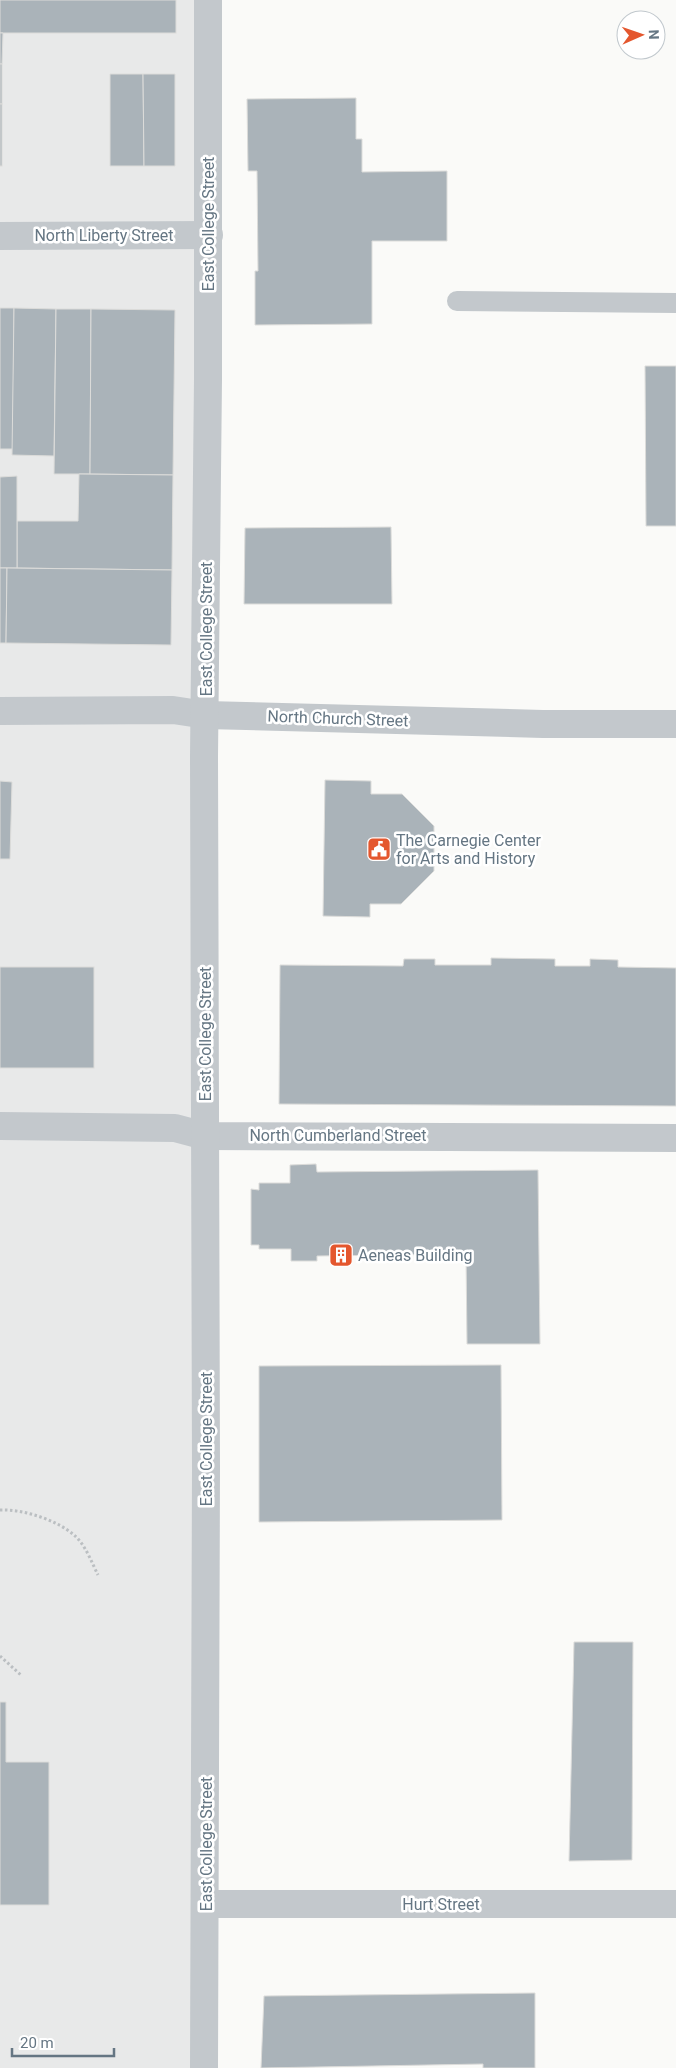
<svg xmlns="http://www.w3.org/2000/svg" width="676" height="2068" font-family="Roboto,sans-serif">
  <rect width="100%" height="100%" fill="#fafaf8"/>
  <path fill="#e8e9e9" d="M0 0H198L191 2068H0Z"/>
  <g fill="#aab3b9" stroke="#dcdcda">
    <rect x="0" y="0" width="176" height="33"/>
    <path d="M0 33H3L2 64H0Z"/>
    <rect x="0" y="64" width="2" height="40"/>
    <path d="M110 74H143L144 166H110Z"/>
    <path d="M143 74H175V166H144Z"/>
    <path d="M356 98V139H362V172L447 171V241H372V324L255 325V271H258L257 171H248L247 99Z"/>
    <rect x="0" y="104" width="2" height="62"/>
    <path d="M0 308H14L13 449H0Z"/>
    <path d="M14 308 56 309 54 456 12 455Z"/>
    <path d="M56 309H91L90 474H54Z"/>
    <path d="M91 309 175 310 173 475 90 474Z"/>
    <path d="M645 366H676V526H646Z"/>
    <path d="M79 474 173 475 172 570 17 568V521H78Z"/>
    <path d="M17 476V568H0V477Z"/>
    <path d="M391 527 392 604H244L245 528Z"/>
    <path d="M0 568H7L6 643H0Z"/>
    <path d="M7 568 172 570 171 645 6 643Z"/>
    <path d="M325 780 371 781V794H402L434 826V871L401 904H370V917L323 916Z"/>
    <path d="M0 781 12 782 10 859H0Z"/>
    <path d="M491 958 555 959V966H590V959L618 960V967L676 968V1106L279 1104 280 965 403 966 404 959H435V965H491Z"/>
    <rect x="0" y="967" width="94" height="101"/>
    <path d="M316 1164 317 1172 538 1170 540 1344H467L466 1254 317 1256V1261H291V1249H259V1245H251V1189L259 1190V1183H290V1165Z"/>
    <path d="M501 1365 502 1520 259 1522V1366Z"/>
    <path d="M574 1642H633L632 1860 569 1861Z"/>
    <path d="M0 1702H6V1762H49V1905H0Z"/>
    <path d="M535 1993V2068H483V2064L261 2068 264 1996Z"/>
  </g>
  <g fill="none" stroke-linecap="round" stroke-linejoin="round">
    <g stroke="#bbbfc2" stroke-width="3" stroke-dasharray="2.5 2.5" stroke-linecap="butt">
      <path d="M0 1510C23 1509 57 1520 74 1535 85 1544 92 1563 98 1575"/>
      <path d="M0 1656 22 1676"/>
    </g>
    <path stroke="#c3c8cc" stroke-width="20" d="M457 301 676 303"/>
    <g stroke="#c3c8cc" stroke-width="28">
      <path d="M0 236 209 235"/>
      <path d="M0 711 173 710 206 715 543 724H676"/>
      <path d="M0 1126 175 1128 205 1136 676 1138"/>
      <path d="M206 1904H676"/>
      <path d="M204 2068 206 1468 204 757 208 379V0"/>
    </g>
  </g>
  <defs>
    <g id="civic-square" transform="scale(1.25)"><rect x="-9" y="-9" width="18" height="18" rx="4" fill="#e4572e" stroke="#fff"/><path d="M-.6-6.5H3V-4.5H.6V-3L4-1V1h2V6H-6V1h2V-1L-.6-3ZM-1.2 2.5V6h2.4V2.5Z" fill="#fff"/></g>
    <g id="building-square" transform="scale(1.25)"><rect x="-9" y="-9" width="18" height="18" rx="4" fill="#e4572e" stroke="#fff"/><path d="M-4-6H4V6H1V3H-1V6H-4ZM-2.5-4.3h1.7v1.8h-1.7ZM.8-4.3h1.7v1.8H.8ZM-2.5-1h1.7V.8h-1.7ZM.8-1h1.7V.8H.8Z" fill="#fff"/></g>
  </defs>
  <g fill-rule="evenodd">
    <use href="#civic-square" x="379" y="849"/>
    <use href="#building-square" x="341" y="1255"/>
  </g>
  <g text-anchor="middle" stroke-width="5" stroke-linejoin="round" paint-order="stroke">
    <g font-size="16" fill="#657683" stroke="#fff">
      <text transform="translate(208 224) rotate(-90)" y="6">East College Street</text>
      <text x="104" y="241">North Liberty Street</text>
      <text transform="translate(206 629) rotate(-90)" y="6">East College Street</text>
      <text transform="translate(338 718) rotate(2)" y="6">North Church Street</text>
      <text transform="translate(205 1034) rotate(-90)" y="6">East College Street</text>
      <text x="338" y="1141">North Cumberland Street</text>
      <text transform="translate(206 1439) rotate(-90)" y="6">East College Street</text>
      <text transform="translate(206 1844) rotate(-90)" y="6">East College Street</text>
      <text x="441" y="1910">Hurt Street</text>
    </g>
    <g font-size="16" fill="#657683" stroke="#fff" text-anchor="start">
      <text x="396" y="846">The Carnegie Center<tspan x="396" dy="18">for Arts and History</tspan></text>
      <text x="358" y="1261">Aeneas Building</text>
    </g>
  </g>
  <g transform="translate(641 35) rotate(88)"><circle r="24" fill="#ffffff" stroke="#c1c8cd"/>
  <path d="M0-4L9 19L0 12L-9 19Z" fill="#e4572e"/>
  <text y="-8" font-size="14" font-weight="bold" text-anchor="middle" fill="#657683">N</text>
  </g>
  <path d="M12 2048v8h102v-8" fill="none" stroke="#657683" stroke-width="2.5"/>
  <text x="20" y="2048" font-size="15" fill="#657683" stroke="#ffffff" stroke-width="4" paint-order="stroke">20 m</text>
</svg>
